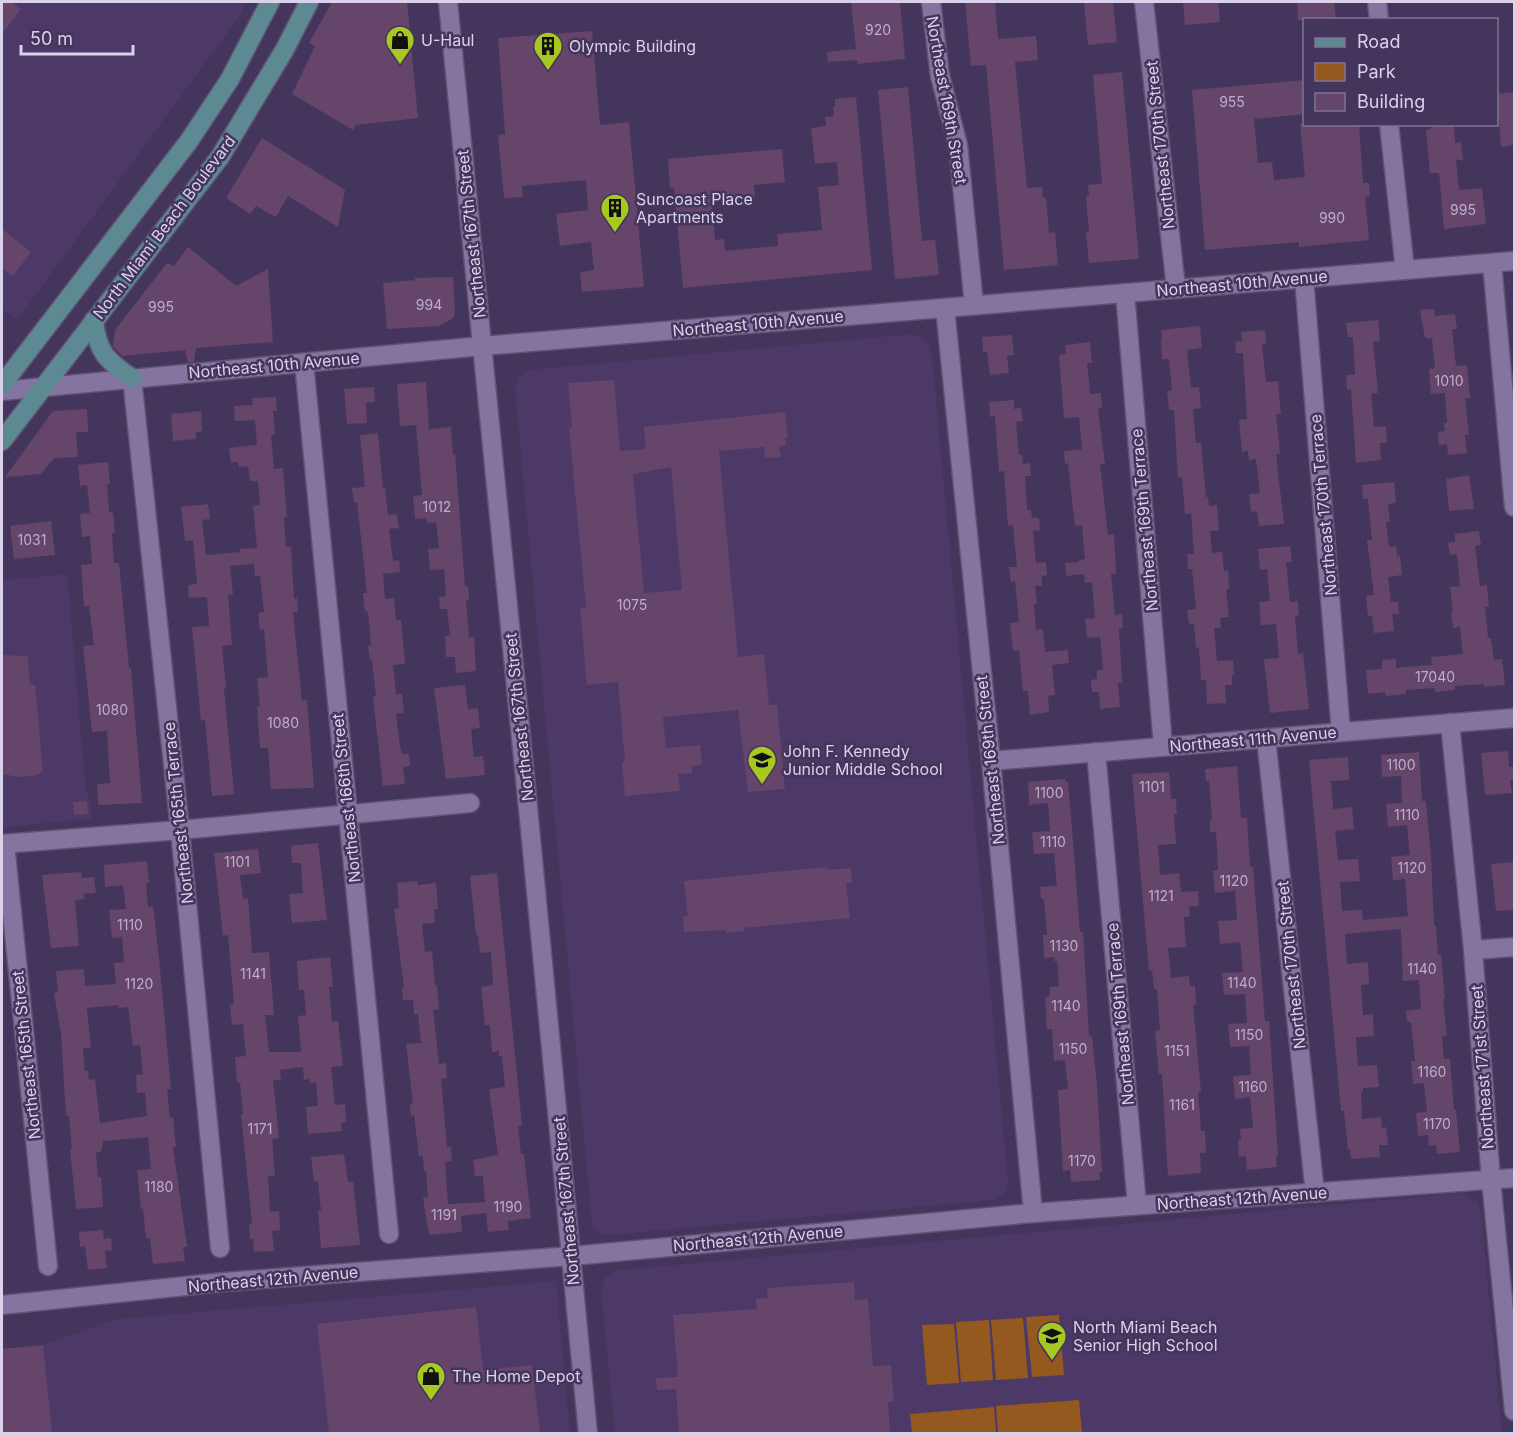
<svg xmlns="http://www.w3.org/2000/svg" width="1516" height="1435" font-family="Inter,sans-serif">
  <rect width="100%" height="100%" fill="#44355c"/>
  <g fill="#4c3968">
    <path d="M2 2H246L241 14 18 319 2 310Z"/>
    <path d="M912 334 927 341 932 357 1008 1182 1004 1193 993 1200 606 1235 598 1232 592 1224 515 388 518 378 528 370Z"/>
    <path d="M67 574 86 793 90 799 91 819 2 827V580Z"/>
    <path d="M1463 1193 1476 1200 1481 1211 1502 1433H615L601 1290 606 1276 618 1270Z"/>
    <path d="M556 1281 570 1433 2 1434V1349L43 1345 117 1319Z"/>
  </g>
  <g fill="#93591f">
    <path d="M1059 1315 1064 1375 1032 1377 1026 1317Z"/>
    <path d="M1023 1318 1028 1378 996 1380 991 1320Z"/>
    <path d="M989 1320 993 1380 961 1382 956 1322Z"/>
    <path d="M954 1324 959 1383 927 1385 922 1325Z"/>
    <path d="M1079 1400 1082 1433H998L996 1406Z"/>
    <path d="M994 1407 996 1433H912L910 1414Z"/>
  </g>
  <g fill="#65466a" fill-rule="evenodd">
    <path d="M2 2H11L21 9 2 34Z"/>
    <path d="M332 2H407L418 118 356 125 353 130 292 94 315 46 309 43Z"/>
    <path d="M851 2H900L905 59 857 64V60L828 62 827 52 856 49Z"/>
    <path d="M965 2H995L998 39 1036 36 1038 60 1015 62 1027 188 1042 187 1043 198H1046L1049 233 1055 232 1058 265 1004 270 986 65 971 66Z"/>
    <path d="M1084 2H1113L1117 42 1088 45Z"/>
    <path d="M1183 2H1218L1220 22 1185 25Z"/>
    <path d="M1297 2H1334L1336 20H1298Z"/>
    <path d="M592 31 600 125 629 122 644 287 582 292 580 272 594 270 591 242 560 246 556 214 588 210 586 180 522 186 523 197 504 198 498 135 505 134 498 38Z"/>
    <path d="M1122 72 1139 259 1089 263 1086 232H1089L1086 196H1089L1088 185 1102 184 1093 75Z"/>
    <path d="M1305 80V114L1254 119 1258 163 1272 162 1274 180 1305 177 1300 124H1359L1363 183H1369L1370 196 1365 197 1369 240 1299 247V242L1205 250 1192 90Z"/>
    <path d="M908 87 922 241 935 240 939 275 895 279 878 90Z"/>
    <path d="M1515 92V145L1501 147 1497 94Z"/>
    <path d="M856 97 872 270 683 288 674 188H670L668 159 782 149 785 182 754 185 755 197 712 201 715 240 724 239 725 251 778 246 777 234 822 230 818 187 839 185 837 162 815 164 811 128 826 126 825 117 834 116 833 107H835V99Z"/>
    <path d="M1454 125 1455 143 1461 142 1463 160H1456L1459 190 1482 188 1486 224 1444 229 1439 173H1430L1426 130 1431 129V127Z"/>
    <path d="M262 138 345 190 338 227 288 196 276 217 256 206 250 214 226 198Z"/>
    <path d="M2 229 31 252 13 276 2 268Z"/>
    <path d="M188 247 236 286 268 269 273 342 196 348 194 362H188L185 350 122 356 113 346 115 330 167 263 174 266Z"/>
    <path d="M453 277 455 309 454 317 450 320 439 326 387 329 383 283 415 280V278Z"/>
    <path d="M1434 309 1435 316 1455 314 1457 329H1452L1456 366 1467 365 1470 398H1465L1469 435H1465L1467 453 1448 455 1447 444 1439 445 1438 432 1445 431 1444 423H1447L1445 393 1431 394 1429 369 1435 368 1432 338H1425L1420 310Z"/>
    <path d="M1378 320 1380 341 1373 342 1378 393 1371 394 1374 427 1386 426 1387 443H1380L1381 460 1356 463 1351 389 1347 390 1346 375H1355L1353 337H1348L1346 323Z"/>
    <path d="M1200 326 1202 348 1187 350 1191 388 1199 387 1201 408 1193 409 1196 443H1201L1206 497H1208L1209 506 1217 505 1219 530 1210 531 1212 553 1222 552 1224 571 1228 570 1229 589 1226 590 1229 617 1220 618 1221 628H1214L1217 661 1233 660 1234 675H1232V685H1225L1226 703 1207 704 1206 680H1201L1199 647 1196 648 1194 624H1189L1187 610 1196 609 1192 569H1188L1187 554H1194L1191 513 1185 514 1182 477 1178 478 1174 410H1169L1167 391 1172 390 1169 359H1162L1161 340H1162L1161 330Z"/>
    <path d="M1265 330 1266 344H1262L1266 382 1278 381 1281 414H1276L1280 454H1276L1284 524 1259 526 1257 511 1251 512 1249 494 1260 493 1256 459 1249 460 1248 451 1242 452 1239 420 1247 419 1243 353H1236L1235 342 1242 341 1241 332Z"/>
    <path d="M1012 335 1014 355 1007 356 1009 373 990 375 987 352H983L982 337Z"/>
    <path d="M1090 342 1092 363H1087L1090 394 1101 393 1102 408 1098 409 1105 464H1100L1108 535 1114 534 1116 574H1111L1115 615 1122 614 1123 628 1119 629 1122 683H1118L1120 707 1100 709 1099 692H1092L1091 680 1097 679V670H1103L1100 637 1087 638 1085 619 1095 618 1092 582 1085 583 1084 574 1066 576 1065 563 1079 562V560L1085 559 1082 525 1075 526 1068 463 1065 464 1064 451 1082 449 1079 417 1064 418 1059 355 1066 354 1065 345Z"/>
    <path d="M614 380 620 451 646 449 644 427 785 412 788 438H785L786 445 779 446 781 457 765 458 764 447 719 451 738 657 764 654 769 705H777L785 789 748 792 738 710 663 717 666 748 700 745 702 765 691 766 692 773 678 774 680 791 625 796 622 762H625L618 682 587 685 580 609 586 608 569 427H572L568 383ZM671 467 682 590 644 593 633 474Z"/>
    <path d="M426 382 429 429 451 427 453 455 455 454 465 587 468 586 469 600H466L469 637H474L476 671 456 673 455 657H446L445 636 450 635 447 609H440L439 597 446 596 444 569 430 570 428 549 439 548 436 522 427 523 426 518 415 519 413 496 422 495 416 425 400 426 397 384Z"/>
    <path d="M374 387 375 402 366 403 367 423 347 424 344 389Z"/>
    <path d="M276 397 277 411H273L275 435H271L274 469 283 468 287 517H284L286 547H291L294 599 297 598 298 612H293L297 652 302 701 307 700 314 788 271 789 268 748H260L257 706H260L257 678 268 677 264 629 260 630 258 613 264 612 260 576H255L254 564 230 566 233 594 228 595 232 645 222 646 226 688H224L234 794 212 796 205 720 201 721 192 627 209 626 207 597 189 598 188 585 197 584 193 540 185 541 181 507 208 504 210 519 202 520 206 555 240 552V549L257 548 253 506 260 505 258 481H250L248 466 239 467 238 462 231 463 229 448 257 445 255 420 235 421 234 406 253 405 252 398Z"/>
    <path d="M1014 400V409L1021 408 1023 421 1016 422 1019 455H1022L1023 464 1030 463 1031 476H1025L1027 510H1031L1032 518H1039L1040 530 1033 531 1036 563 1046 562 1047 575 1042 576V586H1035L1037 603 1034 604 1036 630 1043 629 1045 652 1068 650 1069 663 1052 665 1055 695 1048 696 1049 712 1030 715 1028 691H1023L1019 650 1013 651 1010 623 1019 622 1015 581 1011 582 1009 567H1017L1013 525 1008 526 1004 471 999 472 995 416 990 417 989 402Z"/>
    <path d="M87 409 88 432H76L78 457 54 458 41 474 5 477 53 411Z"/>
    <path d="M201 411 202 431 196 432V439L173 441 171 414Z"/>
    <path d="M378 433 383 488H385L388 515 397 514 399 528 389 529 393 561 399 560 400 572 383 574 385 599 394 598 396 620H401L405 664 393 665 396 694H402L404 711 403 713 396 714 400 746 402 754H409L410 766 403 767 405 784 383 786 373 696H376L372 660H370L368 646 371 645 368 611 365 612 363 593H367L357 502H354L352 488 365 487 360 435Z"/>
    <path d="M108 462 110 484H107L109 512 113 513 115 533H112L114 563H119L129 668H131L142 803 98 805 97 784 110 783 107 731 92 732 83 646 94 645 89 606H84L81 565 92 564 90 536 82 537 80 514 90 513 87 485 80 486 78 465Z"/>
    <path d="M1469 475 1474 509 1449 511 1446 479Z"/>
    <path d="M1394 482 1396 503 1388 504 1390 522H1386L1389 547 1396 546 1397 557 1400 556 1402 575 1388 577 1391 602H1398L1399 614H1392L1394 631 1374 633 1372 616H1368L1366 596 1374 595 1367 540H1372L1368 499H1363L1362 485Z"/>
    <path d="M51 521 55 555 14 559 10 526Z"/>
    <path d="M1479 531 1481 545 1475 546 1480 586 1487 585 1489 607H1485L1488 638H1491L1494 660 1502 659 1505 685 1484 687V684L1455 686V690L1435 692V688L1406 690V694L1386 696 1385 692 1368 694 1366 670 1382 669V660L1396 659V668L1404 667 1432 665 1431 657 1463 654 1460 627 1453 628 1451 612H1453L1450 587 1460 586 1457 554 1450 555 1448 543 1455 542V534Z"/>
    <path d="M1290 546 1292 562H1286L1290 602 1298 601 1299 615 1295 616 1298 654 1303 653 1309 709 1270 713 1264 659 1279 658 1276 624 1261 625 1259 602 1270 601 1267 569 1260 570 1258 549Z"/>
    <path d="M3 655 28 656 30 685H35L43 772 33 776 19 777 2 774Z"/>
    <path d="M465 685 468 709 478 708 480 728 471 729 474 757 483 756 485 775 446 779 434 688Z"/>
    <path d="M1508 751 1509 767 1515 766V780H1510L1512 793 1485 795 1481 753Z"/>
    <path d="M1419 752 1422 801H1426L1431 856 1434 926H1436L1438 955H1441L1445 999H1443L1447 1036H1442L1444 1059H1450L1454 1110H1456L1460 1152 1437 1154 1436 1145 1429 1146 1428 1135 1418 1136 1416 1113 1427 1112 1424 1083 1413 1084 1411 1061H1415L1411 1022H1407L1406 1011 1421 1009 1419 980 1403 981 1401 929 1345 934 1347 964 1368 962 1369 984 1361 985 1363 1015 1373 1014 1374 1036 1356 1037 1358 1066 1377 1065 1379 1087 1363 1088V1092H1361L1362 1119 1381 1117 1382 1128 1386 1127 1388 1145H1379L1380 1157 1351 1159 1350 1149 1348 1150 1344 1111H1341L1309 760 1348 757 1349 780 1331 781 1333 809 1352 807 1354 829 1335 831 1338 860 1358 859 1360 881 1340 882 1342 911 1362 910 1363 920 1408 916 1405 879 1393 880 1391 857 1410 855 1407 825 1388 827 1386 804 1402 803 1401 776 1382 777 1381 755Z"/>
    <path d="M1237 766 1241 818H1247L1250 867H1253L1265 1021H1269L1278 1156H1276L1277 1167 1247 1170 1246 1156 1239 1157 1238 1140 1241 1139 1240 1129 1253 1128 1250 1097 1235 1099 1233 1076 1251 1075 1249 1046 1230 1047 1228 1024 1247 1023 1245 994 1224 995 1222 973 1243 972 1240 942 1220 944 1218 921 1237 920 1235 891 1215 893 1213 871 1218 870 1216 832H1210V820H1212L1209 781H1206L1205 769Z"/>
    <path d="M1169 772 1171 799H1176L1177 814H1174L1176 844 1158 845 1160 875 1179 873 1181 892 1198 891 1199 906H1189L1190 917H1184L1186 947 1168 948 1171 978 1189 976 1190 986H1195L1196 1005H1193L1201 1092H1198L1201 1131H1205L1206 1153H1200L1201 1173 1168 1176 1162 1074H1159L1155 1031 1160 1030 1157 989H1154L1152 970 1149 971 1132 774Z"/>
    <path d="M1065 779 1066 782H1068L1072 829 1080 932H1083L1089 1035 1092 1037 1097 1086 1102 1172 1099 1173 1100 1180 1071 1182 1070 1170 1063 1171 1058 1090 1068 1089 1065 1060 1054 1061 1052 1029H1047L1045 997 1050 996V987L1059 986 1057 961H1054V957L1044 958 1043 935H1047L1044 899H1041L1040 887 1057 886 1054 853 1034 854 1032 832 1050 831 1048 803 1029 805 1028 782Z"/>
    <path d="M87 801 88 814 74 815 73 802Z"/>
    <path d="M318 843 327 920 292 923 289 894 303 893 301 863H292L291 846Z"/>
    <path d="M258 849 261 873 240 875 243 899 248 898 252 953 269 952 274 1015H265L269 1052H301L298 1016 306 1015 304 990H299L297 961 330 957 333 987H329L332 1022 338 1021 343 1066 331 1067 335 1105 345 1104 346 1122 341 1123 342 1131 308 1134 306 1107 318 1106 316 1082 310 1083V1079L304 1080 303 1067 280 1070 281 1080H273L279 1138 272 1139 275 1176H268L270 1212 279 1211 280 1230 272 1231 274 1251 254 1252 253 1239H250L249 1224 252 1223 241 1115 243 1114 240 1082 237 1083 235 1057 246 1056 243 1024 232 1025 230 1005 234 1004 228 935 223 936 214 853Z"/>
    <path d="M147 861 149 883H146L148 907 153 906 159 958 171 1089H167L170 1118 173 1117 176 1147H173L187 1247H183L185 1261 153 1264 150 1238H146L143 1208 141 1209 137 1170 151 1169 148 1137 103 1141 102 1149 100 1152H96L98 1178 101 1177 103 1207 76 1209 70 1149H72L69 1116H66L61 1033 54 993 58 992 56 971 84 969 85 986 116 984 114 963 124 962 122 937 112 938 109 910 126 909 123 885 105 887 104 865ZM118 1005V1008L128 1007 133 1046 140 1045 143 1074 136 1075 137 1093 145 1092 147 1116 100 1123 95 1079 89 1080 88 1071H85L83 1048H91L87 1008Z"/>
    <path d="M1515 862 1514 910 1496 911 1491 864Z"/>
    <path d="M827 867 828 870 851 868 852 883H846L850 918 744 928V931L726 933V930L684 932 683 917 688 916 684 881Z"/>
    <path d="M81 872 82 878 94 877 96 893 83 894 84 899 75 900 79 946 51 948 42 875Z"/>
    <path d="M497 873 522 1125 518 1126 521 1154H524L531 1218 508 1221 509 1230 488 1232 486 1213 461 1216 462 1232 429 1235 423 1198 428 1197 426 1171H424L423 1156H419L414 1115 411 1116 410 1104H413L406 1044 421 1043 418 1014H414L413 1000H403L402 988H404L394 909 399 908 397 883 417 881 418 885 436 883 438 909H434L435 923 422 924 425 952 432 951 435 985H437L439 1009 433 1010 439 1064 446 1063 447 1078 441 1079 447 1147H451L452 1161 445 1162 448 1204 485 1202 483 1176H475L473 1160 498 1155 489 1089 505 1087 502 1056H499V1051L492 1052 490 1025H485L481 987 493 985 491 952 480 953 478 935H476L470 876Z"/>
    <path d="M344 1154 348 1182H353L360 1245 321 1248 318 1211H321L318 1181 314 1182 311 1157Z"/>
    <path d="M103 1230 104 1239 111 1238 112 1250 105 1251 107 1268 88 1270 85 1246 80 1247 79 1232Z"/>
    <path d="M854 1282 855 1300 868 1299 873 1366 891 1365 894 1401 888 1402 890 1434H679L676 1389 657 1390 656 1378 678 1377 673 1315 757 1309 756 1299 768 1298 767 1288Z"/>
    <path d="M476 1307 483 1370 532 1365 540 1434H329L317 1324Z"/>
    <path d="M43 1345 52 1434H2V1349Z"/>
  </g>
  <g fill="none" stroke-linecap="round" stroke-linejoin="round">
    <g stroke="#605273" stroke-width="21">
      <g id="minor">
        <path d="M448 2 529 818 588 1434"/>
        <path d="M931 2 940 76 958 145 974 305"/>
        <path d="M1144 2 1176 288"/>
        <path d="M1377 2 1379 20"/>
        <path d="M1389 124 1405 270"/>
        <path d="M1492 263 1514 507"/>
        <path d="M1304 278 1341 732"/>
        <path d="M1125 293 1163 746"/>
        <path d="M945 308 991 761 1033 1213"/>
        <path d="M304 363 389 1234"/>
        <path d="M132 378 180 830 220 1248"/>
        <path d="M2 391 482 346 1514 261"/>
        <path d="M1450 723 1473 950 1491 1180 1514 1411"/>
        <path d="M1266 738 1315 1193"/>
        <path d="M1096 752 1137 1205"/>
        <path d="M991 761 1514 718"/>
        <path d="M2 844 180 830 470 803"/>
        <path d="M5 844 48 1266"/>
        <path d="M1473 950 1514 947"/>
        <path d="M2 1305 224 1282 572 1256 1033 1213 1514 1178"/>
      </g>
    </g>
    <g stroke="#605273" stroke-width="21">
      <g id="major">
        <path d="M94 320C97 352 107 361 132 378"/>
        <path d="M2 385 189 141 230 79 270 2"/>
        <path d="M2 441 220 157 285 49 309 2"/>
      </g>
    </g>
    <use href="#minor" stroke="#8474a0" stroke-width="18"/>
    <use href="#major" stroke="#5c8992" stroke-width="18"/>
  </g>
  <defs>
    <g id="shop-pin" transform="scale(1.5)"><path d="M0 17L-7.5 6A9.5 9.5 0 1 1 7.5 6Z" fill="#a6c821" stroke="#44355c"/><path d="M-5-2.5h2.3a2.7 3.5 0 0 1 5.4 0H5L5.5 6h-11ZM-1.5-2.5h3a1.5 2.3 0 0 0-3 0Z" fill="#111"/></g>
    <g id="building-pin" transform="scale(1.5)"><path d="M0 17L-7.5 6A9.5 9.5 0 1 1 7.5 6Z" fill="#a6c821" stroke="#44355c"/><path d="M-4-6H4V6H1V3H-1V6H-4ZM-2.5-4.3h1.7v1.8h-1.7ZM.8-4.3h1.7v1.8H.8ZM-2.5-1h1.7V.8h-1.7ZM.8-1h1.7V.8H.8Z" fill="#111"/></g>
    <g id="school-pin" transform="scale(1.5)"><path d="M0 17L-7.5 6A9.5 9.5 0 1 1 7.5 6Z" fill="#a6c821" stroke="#44355c"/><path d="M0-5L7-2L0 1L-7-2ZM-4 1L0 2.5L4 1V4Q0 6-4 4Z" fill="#111"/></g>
  </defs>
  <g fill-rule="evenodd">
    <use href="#shop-pin" x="400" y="40"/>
    <use href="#building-pin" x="548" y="46"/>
    <use href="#building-pin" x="615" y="208"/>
    <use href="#school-pin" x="762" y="760"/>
    <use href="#school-pin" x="1052" y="1336"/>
    <use href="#shop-pin" x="431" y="1376"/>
  </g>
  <g text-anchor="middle" stroke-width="5" stroke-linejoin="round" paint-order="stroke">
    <g font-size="14" fill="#bdaeca">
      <text x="878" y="35">920</text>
      <text x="1232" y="107">955</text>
      <text x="1463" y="215">995</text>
      <text x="1332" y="223">990</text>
      <text x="429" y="310">994</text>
      <text x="161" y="312">995</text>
      <text x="1449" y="386">1010</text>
      <text x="437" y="512">1012</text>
      <text x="32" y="545">1031</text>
      <text x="632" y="610">1075</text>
      <text x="1435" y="682">17040</text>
      <text x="112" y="715">1080</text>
      <text x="283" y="728">1080</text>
      <text x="1401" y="770">1100</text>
      <text x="1152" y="792">1101</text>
      <text x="1049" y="798">1100</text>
      <text x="1407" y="820">1110</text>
      <text x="1053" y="847">1110</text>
      <text x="237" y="867">1101</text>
      <text x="1412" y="873">1120</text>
      <text x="1234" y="886">1120</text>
      <text x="1161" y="901">1121</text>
      <text x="130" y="930">1110</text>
      <text x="1064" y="951">1130</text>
      <text x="1422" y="974">1140</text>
      <text x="253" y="979">1141</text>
      <text x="1242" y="988">1140</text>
      <text x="139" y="989">1120</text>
      <text x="1066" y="1011">1140</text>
      <text x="1249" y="1040">1150</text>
      <text x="1073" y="1054">1150</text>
      <text x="1177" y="1056">1151</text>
      <text x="1432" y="1077">1160</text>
      <text x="1253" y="1092">1160</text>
      <text x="1182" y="1110">1161</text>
      <text x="1437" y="1129">1170</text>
      <text x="260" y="1134">1171</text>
      <text x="1082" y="1166">1170</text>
      <text x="159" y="1192">1180</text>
      <text x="508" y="1212">1190</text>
      <text x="444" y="1220">1191</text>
    </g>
    <g font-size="16" fill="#dad1ea" stroke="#44355c" text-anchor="start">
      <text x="421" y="46">U-Haul</text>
      <text x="569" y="52">Olympic Building</text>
      <text x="636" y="205">Suncoast Place<tspan x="636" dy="18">Apartments</tspan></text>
      <text x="783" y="757">John F. Kennedy<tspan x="783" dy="18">Junior Middle School</tspan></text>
      <text x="1073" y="1333">North Miami Beach<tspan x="1073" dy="18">Senior High School</tspan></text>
      <text x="452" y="1382">The Home Depot</text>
    </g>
    <g font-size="16" fill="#dad1ea" stroke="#44355c">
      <text transform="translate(947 100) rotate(80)" y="6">Northeast 169th Street</text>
      <text transform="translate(1160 145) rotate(-96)" y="6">Northeast 170th Street</text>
      <text transform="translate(164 227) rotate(-53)" y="6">North Miami Beach Boulevard</text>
      <text transform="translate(471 234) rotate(-96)" y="6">Northeast 167th Street</text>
      <text transform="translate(1242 283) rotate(-5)" y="6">Northeast 10th Avenue</text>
      <text transform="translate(758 323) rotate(-5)" y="6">Northeast 10th Avenue</text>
      <text transform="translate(274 365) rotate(-5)" y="6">Northeast 10th Avenue</text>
      <text transform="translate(1323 505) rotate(-95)" y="6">Northeast 170th Terrace</text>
      <text transform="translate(1144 520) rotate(-95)" y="6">Northeast 169th Terrace</text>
      <text transform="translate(519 717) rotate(-96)" y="6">Northeast 167th Street</text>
      <text transform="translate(1253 739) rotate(-5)" y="6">Northeast 11th Avenue</text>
      <text transform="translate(990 760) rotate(-96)" y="6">Northeast 169th Street</text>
      <text transform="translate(346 798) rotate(-96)" y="6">Northeast 166th Street</text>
      <text transform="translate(178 813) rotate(-96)" y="6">Northeast 165th Terrace</text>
      <text transform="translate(1291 965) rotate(-96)" y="6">Northeast 170th Street</text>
      <text transform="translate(1120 1014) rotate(-95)" y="6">Northeast 169th Terrace</text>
      <text transform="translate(26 1055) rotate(-96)" y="6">Northeast 165th Street</text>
      <text transform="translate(1482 1067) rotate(-94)" y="6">Northeast 171st Street</text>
      <text transform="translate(1242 1198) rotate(-4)" y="6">Northeast 12th Avenue</text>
      <text transform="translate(566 1201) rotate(-95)" y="6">Northeast 167th Street</text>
      <text transform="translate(758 1238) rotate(-5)" y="6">Northeast 12th Avenue</text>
      <text transform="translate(273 1279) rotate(-5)" y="6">Northeast 12th Avenue</text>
    </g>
  </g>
  <rect width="1516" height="1435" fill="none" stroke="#dad1ea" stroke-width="6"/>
  <rect x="1303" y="18" width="195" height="108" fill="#44355c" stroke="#807395" stroke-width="1.5"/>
  <rect x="1315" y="38" width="30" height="9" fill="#5c8992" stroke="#807395" stroke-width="1.5"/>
  <text x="1357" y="48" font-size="18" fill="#dad1ea">Road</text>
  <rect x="1315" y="63" width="30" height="18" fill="#93591f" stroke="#807395" stroke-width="1.5"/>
  <text x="1357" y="78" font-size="18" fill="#dad1ea">Park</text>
  <rect x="1315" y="93" width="30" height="18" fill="#65466a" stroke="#807395" stroke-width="1.5"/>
  <text x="1357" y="108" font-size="18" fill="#dad1ea">Building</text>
  <path d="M21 45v9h112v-9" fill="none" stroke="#dad1ea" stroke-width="3"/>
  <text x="30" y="45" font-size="18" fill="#dad1ea" stroke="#44355c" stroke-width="4.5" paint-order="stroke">50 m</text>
</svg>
